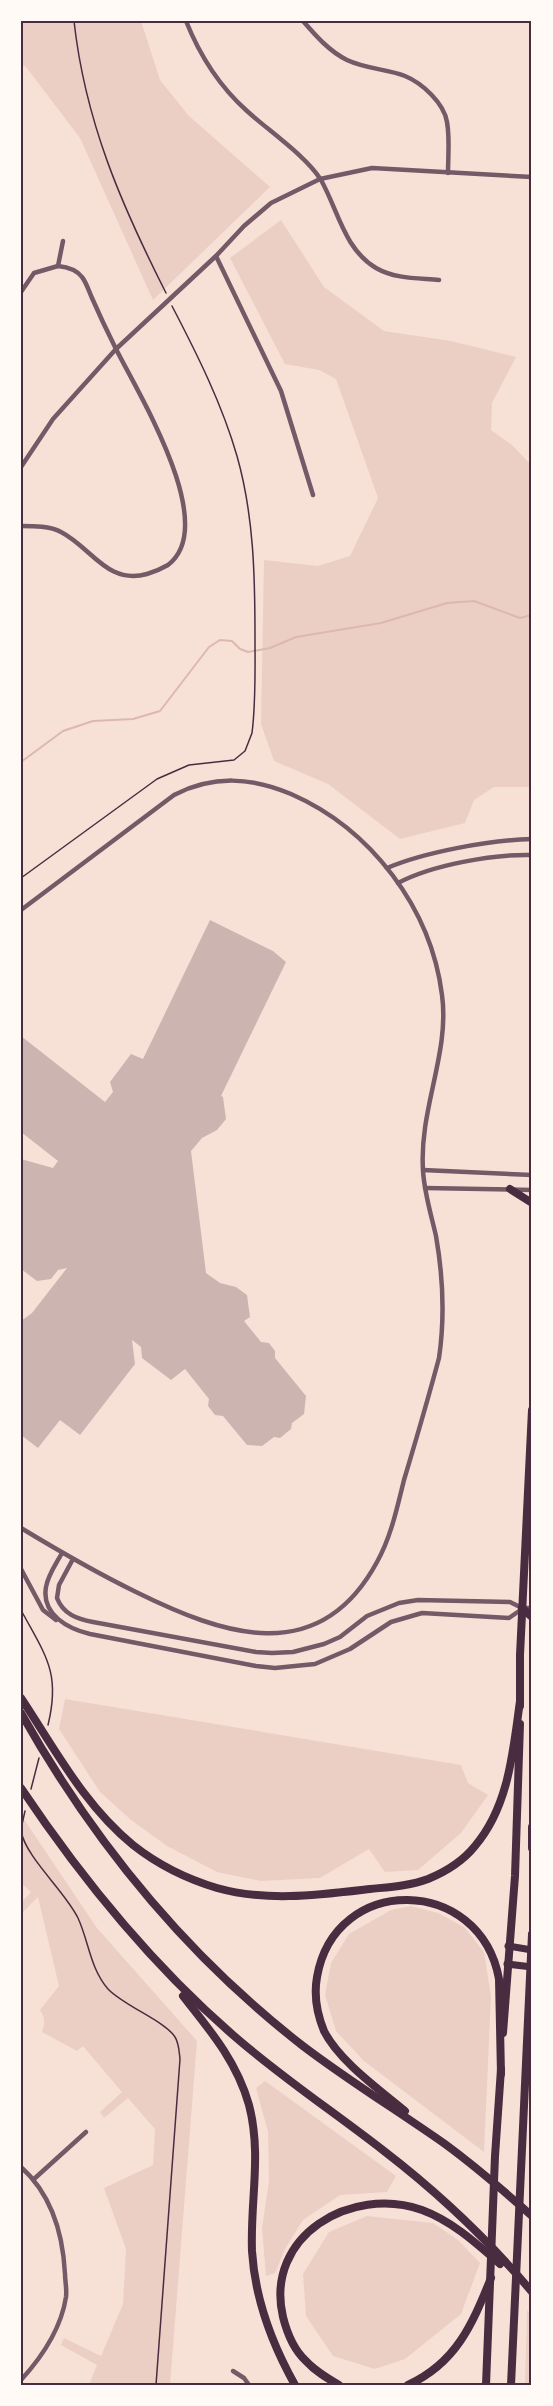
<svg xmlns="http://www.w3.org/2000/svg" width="553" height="2406" font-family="Commissioner,sans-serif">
  <rect width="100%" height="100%" fill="#f7e1d7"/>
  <g fill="#ebcfc5">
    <path d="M21 21H141L160 80 189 116 270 187 153 300 80 138 26 67 21 64Z"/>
    <path d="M281 220 324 287 384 331 451 341 516 357 492 403 491 430 513 446 532 466V787H494L474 800 465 823 400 839 328 784 274 761 261 724 264 560 318 566 350 556 378 498 336 379 319 370 285 364 230 258Z"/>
    <path d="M65 1699 461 1765 468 1783 488 1795 461 1833 418 1870 385 1872 369 1849 320 1878 261 1881 217 1872 167 1846 131 1820 100 1792 59 1729Z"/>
    <path d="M21 1815 97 1928 197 2041 170 2385H89L97 2365 61 2345 64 2338 101 2356 123 2304 126 2249 104 2188 153 2165 155 2129 128 2098 104 2118 100 2112 122 2092 83 2046 77 2051 42 2032C45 2024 45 2017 40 2010L59 1986 38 1897 21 1914V1903L31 1892 21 1883Z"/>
    <path d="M411 1906 438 1913 464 1927 484 1952 491 1996 484 2152 364 2061 336 2031 325 1995 331 1963 349 1934 391 1910Z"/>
    <path d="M265 2081 396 2176 387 2192 340 2195 303 2220 285 2249 275 2273 266 2276 262 2228 269 2181 268 2132 256 2088Z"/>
    <path d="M367 2216 433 2223 458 2240 480 2263 461 2314 405 2359 375 2369 333 2356 306 2316 303 2274 329 2232Z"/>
    <path d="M527 2310 532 2316V2385H525Z"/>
  </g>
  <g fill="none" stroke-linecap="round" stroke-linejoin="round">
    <path stroke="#dcb8b0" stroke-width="2" d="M21 762 63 731 93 721 133 719 160 711 209 647 220 640 232 641 240 649 248 652 270 648 296 637 381 623 447 603 474 601 520 618 532 615"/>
  </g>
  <path fill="#ccb4b1" d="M210 920 273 951 286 962 221 1096 223 1097 226 1119 217 1130 202 1138 191 1151 206 1273 220 1283 236 1287 247 1295 250 1317 244 1321 261 1342 269 1343 275 1351V1358L306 1396 304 1414 292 1423 291 1429 280 1438 274 1437 262 1446 247 1445 223 1416 215 1415 208 1406 209 1399 185 1369 171 1380 142 1358 141 1347 132 1340 135 1364 80 1435 60 1420 38 1448 21 1435V1321L32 1313 67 1268 58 1270 51 1279 37 1281 21 1269V1159L53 1168 58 1161 21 1132V1036L105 1102 113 1092 110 1082 131 1054 143 1059Z"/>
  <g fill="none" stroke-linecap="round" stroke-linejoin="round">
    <g stroke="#4a2c40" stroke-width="1.5">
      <path d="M74 21C85 121 121 204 166 293"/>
      <path d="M21 878 157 779 189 765 234 760 245 751 252 733C256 702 255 669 255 638 255 577 254 516 237 456 222 404 197 354 172 306"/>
      <path d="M21 1610C45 1655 61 1672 48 1725"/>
      <path d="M31 1789 39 1758"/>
      <path d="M21 1829 25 1811"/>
      <path d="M21 1831C26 1858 65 1891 78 1918 89 1942 90 1968 108 1989 124 2006 165 2021 175 2037 179 2043 179 2051 180 2059L156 2385"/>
    </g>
    <g stroke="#755966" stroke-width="4.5">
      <path d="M186 21C200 56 219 86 247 111 269 131 306 156 321 180 338 210 344 249 376 268 395 279 418 278 439 280"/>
      <path d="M303 21C316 36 329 51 347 60 366 69 387 69 405 76 422 83 444 103 447 122 450 138 448 157 448 173"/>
      <path d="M216 256 281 391 313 495"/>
      <path d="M21 292 34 273 58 266"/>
      <path d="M21 467 53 419 116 349 216 256 244 226 271 203 320 179 372 168 532 177"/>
      <path d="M21 526C34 526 50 526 61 532 92 548 107 585 147 574 154 572 161 569 168 565 221 525 136 390 115 347 107 331 99 314 92 298 89 291 86 282 82 277 76 269 67 267 58 266L63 241"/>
      <path d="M387 868C425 852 490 840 532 839"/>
      <path d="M398 883C432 865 493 854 532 855"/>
      <path d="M21 910 174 795C213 775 251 777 291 794 371 829 431 908 442 995 450 1053 419 1109 423 1170 424 1192 431 1214 436 1236 443 1276 445 1317 439 1358 428 1399 416 1440 404 1480 397 1508 391 1537 377 1562 319 1669 223 1635 136 1592 97 1573 59 1551 21 1528"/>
      <path d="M423 1170 532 1175"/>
      <path d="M425 1188 532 1190"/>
      <path d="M62 1553C56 1564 48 1575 46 1587 41 1615 69 1629 90 1634L256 1666 275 1668 315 1664 350 1649 391 1622 422 1613 509 1618 522 1609"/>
      <path d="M73 1559 59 1585 57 1598C63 1614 77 1619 93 1622L256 1652 272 1653 293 1652 324 1644 340 1637 367 1616 399 1603 418 1600 510 1602 522 1608H532"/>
      <path d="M21 1569 43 1610 56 1620"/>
      <path d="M21 2167C51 2194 63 2234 65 2274 65 2281 67 2289 66 2297 61 2329 42 2357 21 2380"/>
      <path d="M34 2179 86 2132"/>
      <path d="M233 2371 244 2378 249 2385"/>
    </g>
    <g stroke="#4a2c40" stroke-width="7">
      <path d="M508 1946 532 1950"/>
      <path d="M507 1964 532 1967"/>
    </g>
    <g stroke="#4a2c40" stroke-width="8">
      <path d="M510 1189 532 1203"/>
      <path d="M522 1608 532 1617"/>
      <path d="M520 1706V1655L532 1410"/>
      <path d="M532 1827V1848"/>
      <path d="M503 2033 515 1876 520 1724"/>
      <path d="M486 2385 495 2156 501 2069"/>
      <path d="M511 2385 532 1934"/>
    </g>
    <g stroke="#4a2c40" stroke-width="8">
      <path d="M21 1698C55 1749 84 1805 133 1845 157 1864 187 1879 217 1888 267 1902 319 1895 370 1889 389 1887 409 1886 428 1879 445 1872 463 1861 475 1846 509 1806 513 1751 520 1701"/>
      <path d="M21 1713C93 1841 187 1956 303 2046 349 2081 398 2111 445 2144 475 2166 504 2191 532 2216"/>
      <path d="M21 1788C82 1879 150 1963 233 2035 281 2077 334 2112 384 2151 436 2191 490 2242 532 2292"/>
      <path d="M183 1996C210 2030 237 2062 249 2105 262 2155 250 2201 252 2251 255 2299 272 2344 295 2385"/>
      <path d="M405 2111C380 2090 339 2061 324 2031 317 2014 314 1994 317 1977 335 1873 480 1875 499 1979L501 2074"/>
      <path d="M339 2385C327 2378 315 2371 306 2361 294 2350 287 2333 283 2317 264 2236 351 2185 422 2210 452 2221 476 2243 500 2264"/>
      <path d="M408 2385C456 2363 472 2325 491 2278"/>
    </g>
  </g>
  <rect width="553" height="2406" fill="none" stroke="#fffaf5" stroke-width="45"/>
  <rect x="22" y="22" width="508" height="2362" fill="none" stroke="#4a2c40" stroke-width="2"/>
</svg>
